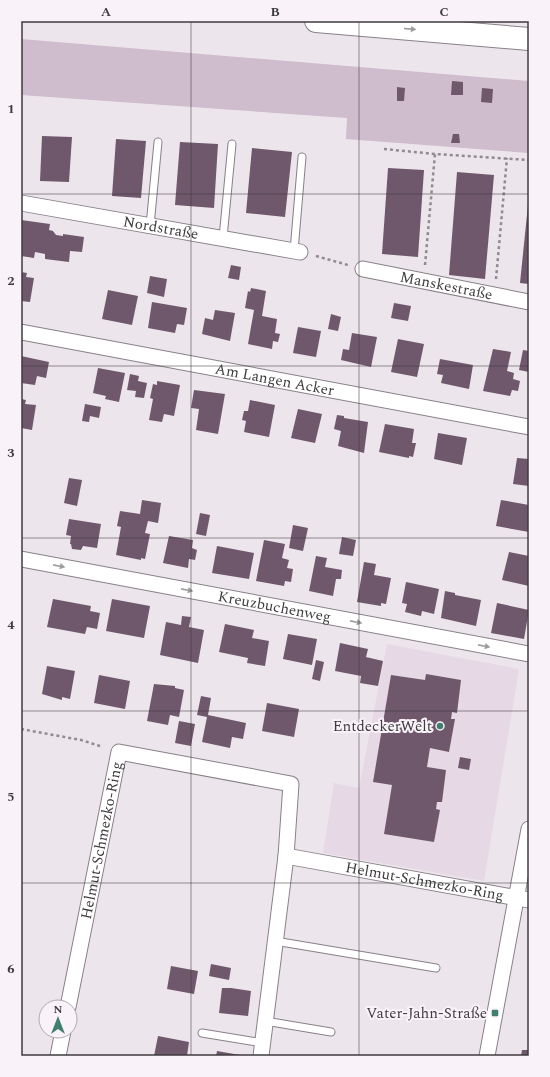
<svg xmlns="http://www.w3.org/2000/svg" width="550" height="1077" font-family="Spectral,serif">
  <rect width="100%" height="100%" fill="#ede5ec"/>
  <path fill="#e6d8e4" d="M387 644 519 669 484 881 323 853 334 783 359 788Z"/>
  <path fill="#cfbccd" d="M21 39 529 81V153L346 139 347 118 21 95Z"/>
  <g fill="#6f586c">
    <path d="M452 81 463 82V95H451Z"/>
    <path d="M397 87 405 88 404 101H397Z"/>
    <path d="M482 88 493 89 492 103 481 102Z"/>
    <path d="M453 134H459L460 143H451Z"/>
    <path d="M42 136 72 137 69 182 40 181Z"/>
    <path d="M116 139 146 141 141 198 112 196Z"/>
    <path d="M180 142 218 144 214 208 175 205Z"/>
    <path d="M252 148 292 152 285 217 246 213Z"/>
    <path d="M388 168 424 170 418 257 382 254Z"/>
    <path d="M457 172 494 175 485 279 449 275Z"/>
    <path d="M528 205H529V284L520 283Z"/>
    <path d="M21 220 50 224 49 230 53 231 56 235 63 236V234L84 237 82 252 70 251 69 262 45 259V254L35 252 34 258 21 256Z"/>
    <path d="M231 265 241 267 239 280 228 278Z"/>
    <path d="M21 272 27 273 26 277 34 278 30 302 21 301Z"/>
    <path d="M150 276 167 279 164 297 147 293Z"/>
    <path d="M251 288 266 291 262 316 277 319 275 333 280 334 278 342 273 341 272 349 248 344 254 310 245 308 248 291 250 292Z"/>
    <path d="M108 290 138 296 132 325 102 319Z"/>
    <path d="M152 302 187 308 184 325 177 324 175 333 148 328Z"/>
    <path d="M394 303 411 306 408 321 391 318Z"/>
    <path d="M215 310 235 313 230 341 202 334 205 318 213 320Z"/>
    <path d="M331 314 341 317 338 331 328 329Z"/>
    <path d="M298 327 321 331 316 357 293 353Z"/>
    <path d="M352 333 377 337 371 367 341 360 343 349 349 350Z"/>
    <path d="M398 339 424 344 417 377 391 372Z"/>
    <path d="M493 349 511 352 507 371 514 373 513 379 520 381 518 391 512 390 510 396 483 391Z"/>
    <path d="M523 350 529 351V372L519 370Z"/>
    <path d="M21 356 49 362 46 378 37 376 35 385 21 383Z"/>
    <path d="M440 359 473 365 469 389 441 383 443 375 437 374Z"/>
    <path d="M98 368 125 373 119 402 105 399 106 396 93 393Z"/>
    <path d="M130 374 139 376 138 381 147 383 144 398 135 397 136 391 127 390Z"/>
    <path d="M157 381 180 385 174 416 164 414 162 422 149 420 153 399 150 398 153 384 157 385Z"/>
    <path d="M194 390 225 394 218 434 196 430 199 409 191 408Z"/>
    <path d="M21 399 26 400 25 404 36 405 32 430 21 428Z"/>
    <path d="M250 400 275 405 269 437 244 432 246 421 242 420 244 411H248Z"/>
    <path d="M85 404 101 407 99 418 90 416 89 422 82 421Z"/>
    <path d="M298 409 322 414 315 443 291 438Z"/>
    <path d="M337 415 344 416V418L368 422 364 453 338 446 341 431 334 429Z"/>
    <path d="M385 424 414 429 412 443H416L413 457 409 456V458L379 452Z"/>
    <path d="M438 433 467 438 462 465 434 459Z"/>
    <path d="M517 458 529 459V486L513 484Z"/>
    <path d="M69 478 82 480 77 506 64 503Z"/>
    <path d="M142 500 161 503 158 523 148 521 145 533 150 534 145 559 141 558V560L116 555 121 527 117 526 120 511 140 514Z"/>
    <path d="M501 500 529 505V532L496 526Z"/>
    <path d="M200 513 210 515 206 536 196 534Z"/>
    <path d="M69 519 101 524 97 548 83 546 81 550 72 549 71 544H70L71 536 66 535Z"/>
    <path d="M293 525 308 528 303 551 289 548Z"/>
    <path d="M169 536 193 540 192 548 197 550 195 560 189 559 188 568 163 563Z"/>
    <path d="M342 537 356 540 353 556 339 554Z"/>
    <path d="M264 540 285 544 282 558 289 560 287 568 293 569 291 582 285 581 284 586 256 581Z"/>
    <path d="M217 546 254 553 249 579 212 573Z"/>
    <path d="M509 552 529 556V586L502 580Z"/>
    <path d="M316 556 327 558 325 567 342 570 341 579H336L333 596 309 591Z"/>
    <path d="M364 562 376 564 374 575 391 578 386 604 381 603V606L357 602Z"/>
    <path d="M406 582 439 589 434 614 422 611 421 616 405 612 407 604 402 603Z"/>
    <path d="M445 591 455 593V595L481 600 476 626 441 618Z"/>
    <path d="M53 599 91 606 90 611 100 613 97 629 87 627 85 634 47 627Z"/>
    <path d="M112 599 150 606 144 638 106 631Z"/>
    <path d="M497 603 529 610 524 639 491 633Z"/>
    <path d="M182 616 191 617 189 627 204 630 198 663 160 655 166 622 181 625Z"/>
    <path d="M225 624 254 630 252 638 269 641 265 666 247 663 248 658 219 652Z"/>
    <path d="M288 634 317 639 312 665 283 659Z"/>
    <path d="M340 643 368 649 366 657 383 661 378 686 360 683 361 676 335 671Z"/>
    <path d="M316 660 324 662 320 681 312 679Z"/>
    <path d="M47 666 75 671 70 699 62 697V700L42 694Z"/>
    <path d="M426 674 461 680 457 713 452 712 451 719H455L449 752 430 748 427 767 446 770 442 802H437L436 809 440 810 434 842 384 834 392 785 373 782 391 675 425 680Z"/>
    <path d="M99 675 130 681 125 709 94 703Z"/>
    <path d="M154 684 175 686V688L184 690 179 717 170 715 168 725 147 721Z"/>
    <path d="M201 696 211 698 208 715 246 723 243 739 232 737 230 748 202 742 207 717 197 715Z"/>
    <path d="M267 703 299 709 294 737 262 731Z"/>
    <path d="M179 721 195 724 191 746 175 743Z"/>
    <path d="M460 757 471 759 469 770 458 768Z"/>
    <path d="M211 964 231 968 229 980 209 976Z"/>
    <path d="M171 966 198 971 194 994 167 989Z"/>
    <path d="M222 988H231L251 991 248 1016 219 1013Z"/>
    <path d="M158 1036 189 1042 187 1056H154Z"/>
    <path d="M522 1050H529V1056H521Z"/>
    <path d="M217 1051 240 1055V1056H216Z"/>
  </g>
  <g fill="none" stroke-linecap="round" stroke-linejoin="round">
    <g stroke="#888187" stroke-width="9">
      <g id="service">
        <path d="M150 226 158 142"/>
        <path d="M223 238 232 144"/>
        <path d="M294 251 302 157"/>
        <path d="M275 941 436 968"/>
        <path d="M265 1021 331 1032"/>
        <path d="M202 1033 263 1043"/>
      </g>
    </g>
    <g stroke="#888187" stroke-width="17">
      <g id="minor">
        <path id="s1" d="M21 203 300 252"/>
        <path id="s2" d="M363 269 529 302"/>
        <path id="s3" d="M21 332 529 427"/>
        <path id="s4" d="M21 559 529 654"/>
        <path id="s5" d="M286 856 529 900"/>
        <path id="s6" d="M68 1007 119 752 291 784 286 856 261 1056"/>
        <path d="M58 1056 63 1031"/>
        <path d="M487 1056 529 829"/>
      </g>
    </g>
    <g stroke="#888187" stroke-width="24">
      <path id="motorway" d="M316 21 529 39"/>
    </g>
    <g stroke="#908b90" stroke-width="2.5" stroke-dasharray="3 3" stroke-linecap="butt">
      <path d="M384 149 435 154 529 160"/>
      <path d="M316 256 348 265"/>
      <path d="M425 265 435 154"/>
      <path d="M496 279 507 158"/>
      <path d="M21 729 81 740 103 747"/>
    </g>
    <use href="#service" stroke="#fff" stroke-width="7"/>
    <use href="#minor" stroke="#fff" stroke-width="15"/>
    <use href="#motorway" stroke="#fff" stroke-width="22"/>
  </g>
  <defs><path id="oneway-solid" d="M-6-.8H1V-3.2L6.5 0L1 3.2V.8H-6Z"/></defs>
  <g fill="#9e9d9e">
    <use href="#oneway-solid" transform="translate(410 29) rotate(5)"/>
    <use href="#oneway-solid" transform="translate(59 566) rotate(11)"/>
    <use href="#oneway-solid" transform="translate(187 590) rotate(11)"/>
    <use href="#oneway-solid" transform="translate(356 622) rotate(11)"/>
    <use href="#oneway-solid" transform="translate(484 646) rotate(11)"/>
  </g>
  <path fill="none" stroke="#3e3b3e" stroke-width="1" stroke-opacity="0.55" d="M191 21V1056M359 21V1056M21 194H529M21 366H529M21 538H529M21 711H529M21 883H529"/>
  <g fill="#3f7f6d" stroke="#faf2f9" stroke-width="1.5">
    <circle cx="440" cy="726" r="4"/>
    <rect x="491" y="1009" width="8" height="8" rx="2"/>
  </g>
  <g text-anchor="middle" stroke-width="4" stroke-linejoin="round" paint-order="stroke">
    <g font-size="15" fill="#3e3b3e" stroke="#faf2f9">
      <text dy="5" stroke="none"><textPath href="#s1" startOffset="142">Nordstraße</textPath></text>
      <text dy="5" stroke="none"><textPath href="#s2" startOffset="85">Manskestraße</textPath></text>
      <text dy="5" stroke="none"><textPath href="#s3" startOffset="258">Am Langen Acker</textPath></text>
      <text dy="5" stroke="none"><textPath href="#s4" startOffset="258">Kreuzbuchenweg</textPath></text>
      <text dy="5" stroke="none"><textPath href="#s6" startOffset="170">Helmut-Schmezko-Ring</textPath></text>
      <text dy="5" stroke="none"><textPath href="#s5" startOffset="141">Helmut-Schmezko-Ring</textPath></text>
    </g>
    <g font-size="15" fill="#3e3b3e" stroke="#faf2f9" text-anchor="end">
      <text x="432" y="731">EntdeckerWelt</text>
      <text x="487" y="1018">Vater-Jahn-Straße</text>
    </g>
  </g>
  <rect width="550" height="1077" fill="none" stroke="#faf2f9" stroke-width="44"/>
  <g transform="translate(58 1019)"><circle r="19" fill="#faf2f9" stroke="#afa9ae"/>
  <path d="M0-3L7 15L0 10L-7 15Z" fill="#3f7f6d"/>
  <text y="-6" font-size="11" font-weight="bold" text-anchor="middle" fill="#3e3b3e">N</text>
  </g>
  <rect x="22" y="22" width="506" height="1033" fill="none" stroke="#3e3b3e" stroke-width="1.5"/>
  <g font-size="13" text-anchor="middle" font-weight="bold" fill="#3e3b3e">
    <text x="106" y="16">A</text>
    <text x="275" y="16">B</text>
    <text x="444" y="16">C</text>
    <text x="11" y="113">1</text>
    <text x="11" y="285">2</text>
    <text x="11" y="457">3</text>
    <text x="11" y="629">4</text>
    <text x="11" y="801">5</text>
    <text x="11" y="973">6</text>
  </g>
</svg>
